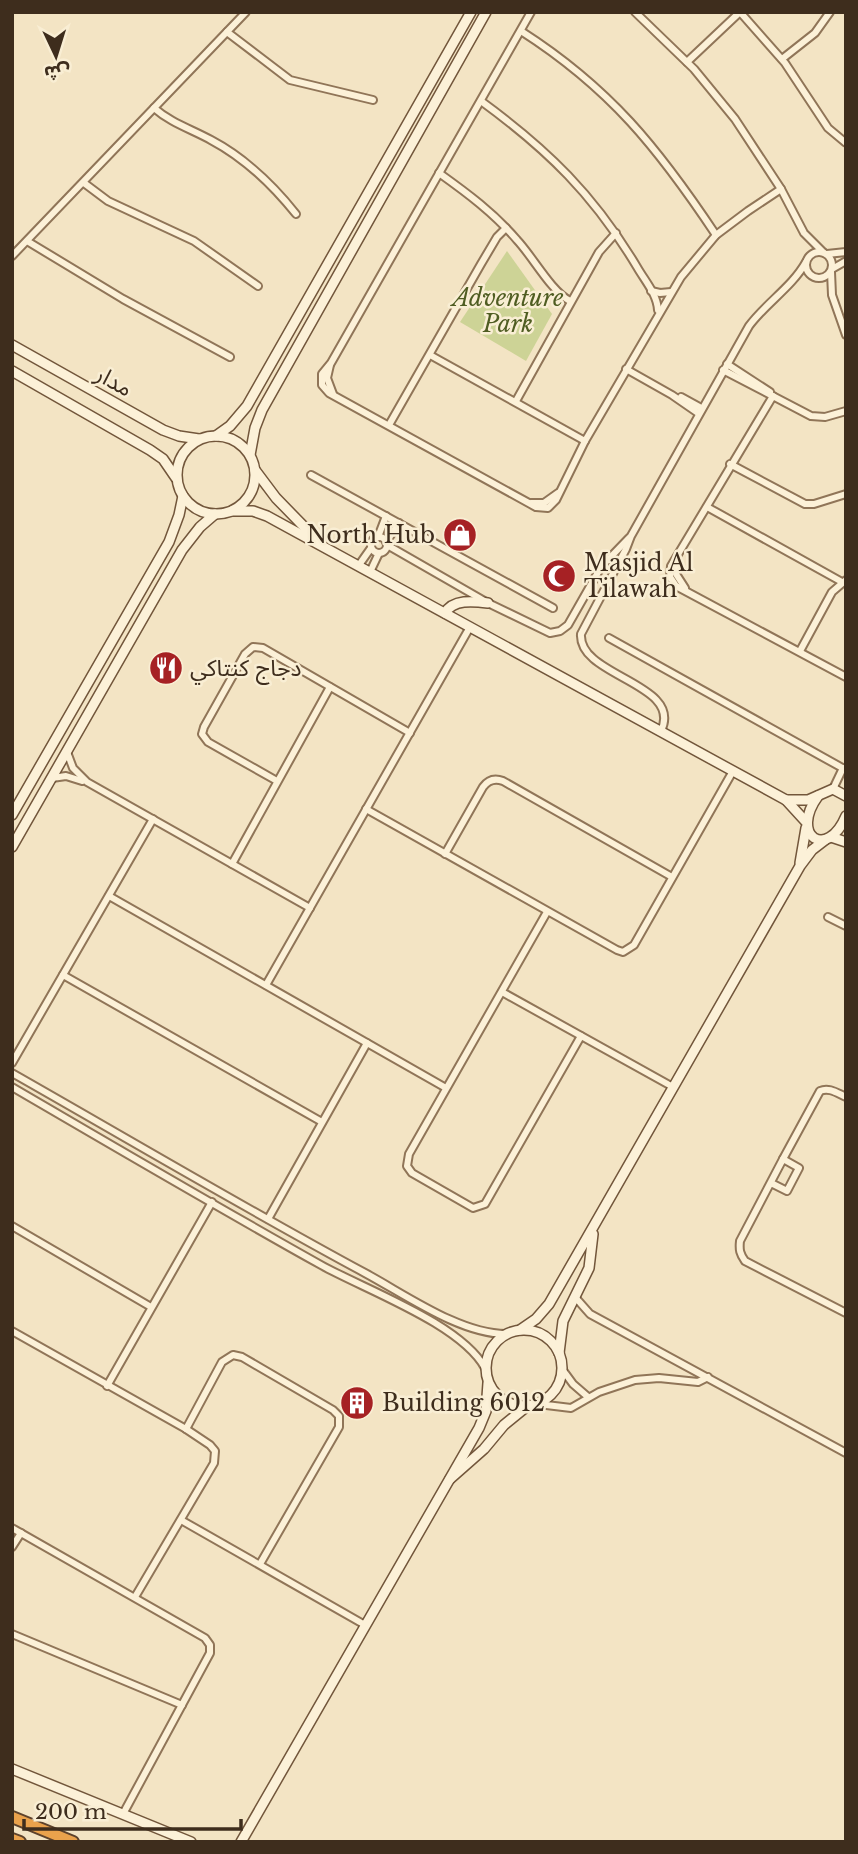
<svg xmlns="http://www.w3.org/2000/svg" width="858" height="1854" font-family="'Libre Baskerville','Noto Sans Arabic',serif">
  <rect width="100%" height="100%" fill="#f3e4c4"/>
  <path fill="#cdd396" d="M507 251 552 314 526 361 460 322Z"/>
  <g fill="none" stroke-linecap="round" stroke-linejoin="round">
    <g stroke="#907558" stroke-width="10">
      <g id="street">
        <path d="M531 12 331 363 322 374V385L329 393 536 507 548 508 556 500 585 441 681 277 716 235 748 211 781 189"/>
        <path d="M635 12 694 69 735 119 781 189 804 233 824 253"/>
        <path d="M740 12 785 63 828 128 846 143"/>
        <path d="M521 31C610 88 658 148 716 235"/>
        <path d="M227 32 290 80 373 100"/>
        <path d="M782 59 815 33 830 12"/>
        <path d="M687 62 740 12"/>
        <path d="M481 101C548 150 594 195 637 267 645 281 657 294 658 310"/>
        <path d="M154 108C171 123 191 129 211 140 245 158 272 184 296 214"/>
        <path d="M439 173C467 193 494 213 517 240 533 257 551 291 570 301"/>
        <path d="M84 183 108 201 194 241 258 286"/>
        <path d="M27 241 123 299 230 357"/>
        <circle cx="819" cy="265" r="13"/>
        <path d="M827 254 846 252"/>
        <path d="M12 256 246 12"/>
        <path d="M832 269 846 261"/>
        <path d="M831 272 832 295 846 335"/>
        <path d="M651 291 660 293 671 292"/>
        <path d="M430 355 585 441"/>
        <path d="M727 364 770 392"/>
        <path d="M330 365 327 378 333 394"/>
        <path d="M626 369 672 395 698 413"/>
        <path d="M723 370 811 416 825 417 846 411"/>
        <path d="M773 396 671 566 670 577 676 586 846 677"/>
        <path d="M681 397 701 408"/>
        <path d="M516 401 599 252 616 233"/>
        <path d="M389 425 481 264 497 237 506 228"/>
        <path d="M730 464 805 504H814L846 494"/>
        <path d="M311 475 553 608"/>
        <path d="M531 503H544L558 493"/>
        <path d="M707 507 842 582"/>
        <circle cx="379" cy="545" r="8"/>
        <path d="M378 537 386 516"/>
        <path d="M386 542 399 523"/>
        <path d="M387 545 488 603 550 633 560 631 568 625 601 567 629 538"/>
        <path d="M677 560 676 574 685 588"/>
        <path d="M359 565 371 548"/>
        <path d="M370 572 379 553"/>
        <path d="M609 638 846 770"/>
        <path d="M800 651 832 592 846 580"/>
        <path d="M661 731C684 683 578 677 581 634L626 549 631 536 749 326C766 303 792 287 806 262"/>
        <path d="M67 752 73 768 87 782 310 908"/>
        <path d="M52 778 66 776 82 781"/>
        <path d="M277 781 208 742 202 734 204 727 245 654 253 647 263 648 410 733"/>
        <path d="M833 789 843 768"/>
        <path d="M366 809 617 950 623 952 634 945 733 771"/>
        <path d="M445 854 483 787C488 780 495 778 503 781L672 877"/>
        <path d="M232 864 330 687"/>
        <path d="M109 896 446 1088"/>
        <path d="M547 912 409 1154 407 1166 412 1173 473 1208 485 1204 581 1036"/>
        <path d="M828 917 846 926"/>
        <path d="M63 975 322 1122"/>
        <path d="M266 985 470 627"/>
        <path d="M502 992 673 1087"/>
        <path d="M12 1063 153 819"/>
        <path d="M12 1073C130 1140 246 1209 365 1273 406 1295 460 1334 506 1334"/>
        <path d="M12 1087C115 1147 217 1207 321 1265 366 1290 461 1324 485 1368"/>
        <path d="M783 1159 820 1091C829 1087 837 1093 846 1097"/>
        <path d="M771 1183 787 1191 799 1168 783 1159 740 1241C739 1250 740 1254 745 1261L846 1313"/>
        <path d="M268 1219 367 1043"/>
        <path d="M12 1226 151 1307"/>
        <path d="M575 1297 590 1314 846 1453"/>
        <path d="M12 1331 186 1429 210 1445 215 1451 214 1463 135 1597"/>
        <path d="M562 1369 573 1384 588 1397"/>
        <path d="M107 1386 212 1202"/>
        <path d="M538 1404 571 1408 599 1392 635 1380 659 1378 698 1382 708 1377"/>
        <path d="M186 1429 222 1362 233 1355 242 1357 333 1410 339 1416V1427L260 1564"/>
        <path d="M181 1520 365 1625"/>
        <path d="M12 1528 205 1638 210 1645V1653L123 1814"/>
        <path d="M12 1547 21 1533"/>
        <path d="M12 1634 182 1705"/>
      </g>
    </g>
    <g stroke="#72563b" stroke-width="12">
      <g id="secondary">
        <path d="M12 345 163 430 179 436 199 439"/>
        <path d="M12 371 150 450 163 459 176 478"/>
        <circle cx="216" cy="475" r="39"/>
        <path d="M216 436 230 426 247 406 471 12"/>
        <path d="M250 455 255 428 262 410 486 12"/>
        <path d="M255 470 276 498 315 538"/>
        <path d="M232 511H253L267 516 786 800 807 823"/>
        <path d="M445 613C453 599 473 601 488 603"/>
        <path d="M818 796C789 836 827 861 846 816"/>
        <path d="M786 800H808L833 789 846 796"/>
        <path d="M12 815 169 542 179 515 183 496"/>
        <path d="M831 837 846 842"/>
        <path d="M12 847 182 550 200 527 215 514"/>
        <path d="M800 863 806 828"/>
        <circle cx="524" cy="1368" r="38"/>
        <path d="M520 1330 536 1319 549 1304 800 866 812 850 825 840"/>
        <path d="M559 1353 563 1321 589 1268 593 1234"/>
        <path d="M450 1479 484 1449 504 1425 526 1407"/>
        <path d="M12 1769 191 1842"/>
        <path d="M241 1842 479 1428 486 1411 488 1383"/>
      </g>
    </g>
    <g stroke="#5d422c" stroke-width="14">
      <g id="highway">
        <path d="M12 1817 73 1842"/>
        <path d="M12 1839 20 1842"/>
      </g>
    </g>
    <use href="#street" stroke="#fcf1d8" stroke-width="6"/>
    <use href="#secondary" stroke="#fcf1d8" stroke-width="9"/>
    <use href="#highway" stroke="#eaa24c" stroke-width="10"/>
  </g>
  <defs>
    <g id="shop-disc" transform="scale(1.75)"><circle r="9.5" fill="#a62124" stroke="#f9eed4"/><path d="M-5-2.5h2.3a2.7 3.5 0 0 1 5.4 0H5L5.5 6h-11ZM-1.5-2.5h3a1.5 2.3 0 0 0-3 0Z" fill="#fff"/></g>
    <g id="mosque-disc" transform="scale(1.75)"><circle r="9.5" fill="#a62124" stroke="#f9eed4"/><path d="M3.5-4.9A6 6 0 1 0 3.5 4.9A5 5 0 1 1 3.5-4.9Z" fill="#fff"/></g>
    <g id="restaurant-disc" transform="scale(1.75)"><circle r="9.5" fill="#a62124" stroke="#f9eed4"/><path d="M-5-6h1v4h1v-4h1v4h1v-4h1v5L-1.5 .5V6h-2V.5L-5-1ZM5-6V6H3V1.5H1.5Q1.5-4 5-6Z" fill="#fff"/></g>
    <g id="building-disc" transform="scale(1.75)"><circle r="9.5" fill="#a62124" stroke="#f9eed4"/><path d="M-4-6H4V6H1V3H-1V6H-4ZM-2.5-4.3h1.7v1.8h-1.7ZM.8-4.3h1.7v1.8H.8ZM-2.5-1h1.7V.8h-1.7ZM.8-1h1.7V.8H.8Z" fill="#fff"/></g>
  </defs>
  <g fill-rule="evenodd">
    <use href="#shop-disc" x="460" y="535"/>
    <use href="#mosque-disc" x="559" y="576"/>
    <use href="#restaurant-disc" x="166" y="668"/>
    <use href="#building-disc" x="357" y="1403"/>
  </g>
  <g text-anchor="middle" stroke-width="5" stroke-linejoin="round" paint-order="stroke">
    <g font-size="23" font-style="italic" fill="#4f5d22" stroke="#f9eed4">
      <text x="508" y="306">Adventure<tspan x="508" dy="26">Park</tspan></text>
    </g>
    <g font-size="23" fill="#3e2d1d" stroke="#f9eed4">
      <text transform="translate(114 381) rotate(29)" y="8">مدار</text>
    </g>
    <g font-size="23" fill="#3e2d1d" stroke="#f9eed4" text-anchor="start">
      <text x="435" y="543" text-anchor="end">North Hub</text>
      <text x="584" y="571">Masjid Al<tspan x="584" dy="26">Tilawah</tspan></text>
      <text x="190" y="676">دجاج كنتاكي</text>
      <text x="382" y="1411">Building 6012</text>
    </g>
  </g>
  <rect width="858" height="1854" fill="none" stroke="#3e2d1d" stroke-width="28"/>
  <g transform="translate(56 56) rotate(176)" stroke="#f9eed4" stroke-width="5" paint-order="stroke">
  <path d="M0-5L12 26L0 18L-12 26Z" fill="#3e2d1d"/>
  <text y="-10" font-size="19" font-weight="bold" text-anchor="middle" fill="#3e2d1d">ش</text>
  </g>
  <path d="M24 1819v10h217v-10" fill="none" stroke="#3e2d1d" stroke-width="3.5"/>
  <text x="35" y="1819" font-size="21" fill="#3e2d1d" stroke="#f9eed4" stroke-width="5" paint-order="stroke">200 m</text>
</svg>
